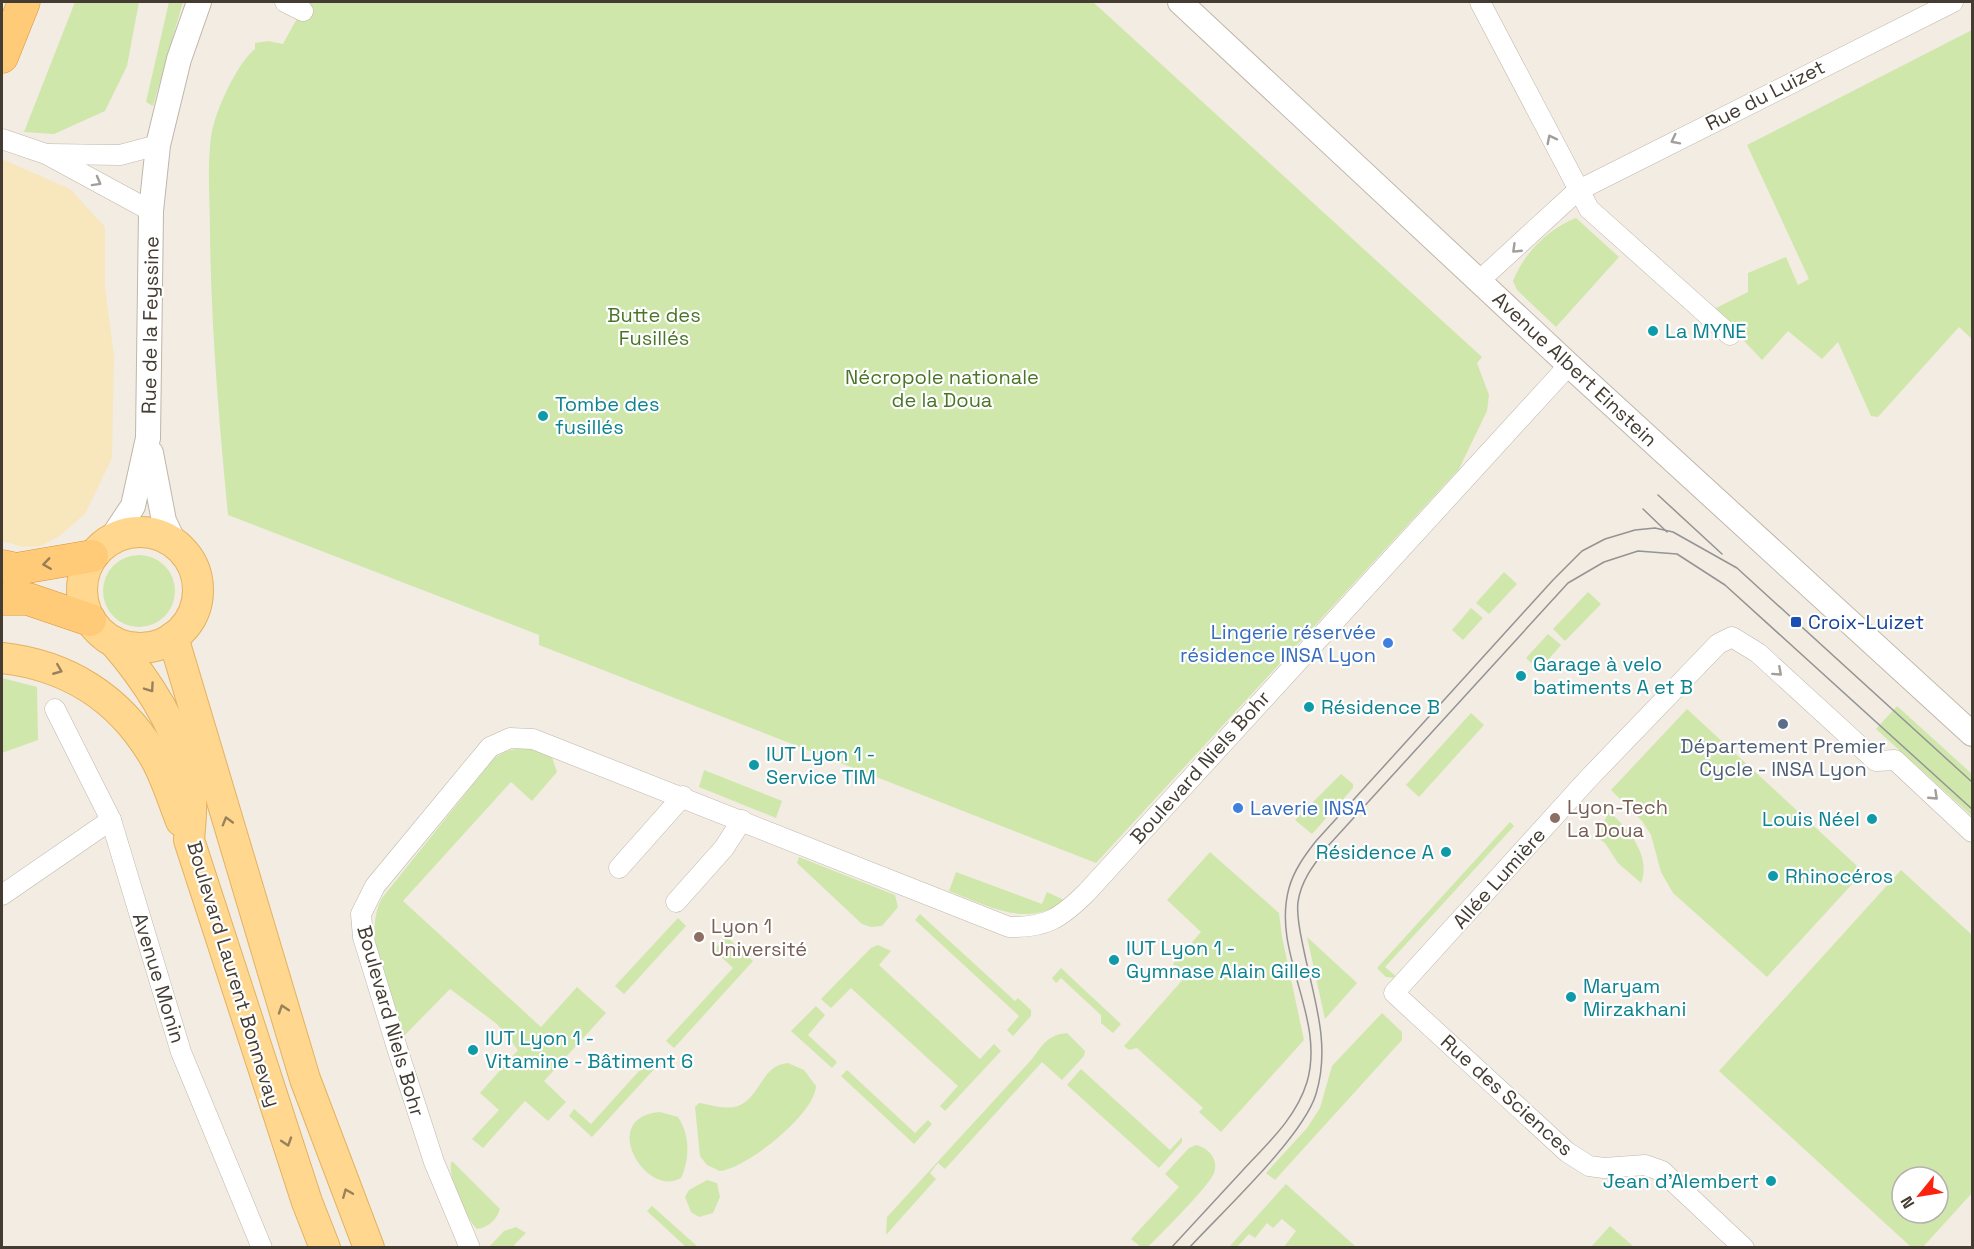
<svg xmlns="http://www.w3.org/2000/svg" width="1974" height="1249" font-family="'Space Grotesk',sans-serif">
  <rect width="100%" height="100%" fill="#f2ece3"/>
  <g fill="#d0e7ab" fill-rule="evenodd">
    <path d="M75 2H139L127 66 105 111 54 134 24 132Z"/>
    <path d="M169 2H183L153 106 146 102Z"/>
    <path d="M306 2H1093L1482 357 1477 363 1489 395 1487 411 1459 469 1096 863 539 645V635L228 515C219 421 211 327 210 233 210 201 207 168 211 137 214 113 237 63 255 49V43L268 41 283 44Z"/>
    <path d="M1972 30V339L1959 327 1878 417 1871 416 1838 342 1822 359 1788 331 1762 360 1714 309 1748 292V273L1786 257 1798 285 1809 279 1747 145Z"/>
    <path d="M1576 218 1619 257 1556 327 1517 290 1513 281C1524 253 1548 229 1576 218Z"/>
    <circle cx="139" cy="591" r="36"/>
    <path d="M1504 572 1517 584 1489 614 1476 603Z"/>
    <path d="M1588 592 1601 604 1565 641 1553 629Z"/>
    <path d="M1471 608 1483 618 1463 640 1452 630Z"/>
    <path d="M1548 634 1561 645 1539 670 1526 658Z"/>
    <path d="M2 678 37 687 38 740 2 753Z"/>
    <path d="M1897 706 1972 774V816L1876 729Z"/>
    <path d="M1687 709 1856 865 1858 870 1854 882 1767 977 1673 893 1661 872 1651 835 1642 821 1611 790Z"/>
    <path d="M1471 713 1484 725 1419 797 1406 785Z"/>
    <path d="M526 747 552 757 557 772 532 801 511 782 403 901 541 1027 577 987 606 1013 544 1081 566 1102 548 1121 525 1101 483 1148 472 1139 499 1110 480 1093 518 1050 497 1024 450 989 401 1039C390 998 361 936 382 898L494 758 506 751Z"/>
    <path d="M704 770 782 801 776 818 699 787Z"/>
    <path d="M1341 774 1353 784V788L1312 834 1295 820Z"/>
    <path d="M1609 812C1628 827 1652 857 1641 883L1618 863 1605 843 1596 837Z"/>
    <path d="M1510 822 1514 826 1385 967 1398 978 1386 977 1377 968Z"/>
    <path d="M1210 852 1279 913 1282 937 1304 1040 1221 1132 1199 1112 1203 1108 1137 1048 1129 1050 1124 1046 1186 976 1173 964 1201 932 1167 900Z"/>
    <path d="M799 857 895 895 898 907 882 926 871 927 862 924 797 863Z"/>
    <path d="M1901 870 1972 935V1193L1923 1247H1911L1719 1071ZM1902 1177H1938V1213H1902Z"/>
    <path d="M956 872 1042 904 1047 892 1064 900C1029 930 986 905 949 891Z"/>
    <path d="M920 914 1015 1001 1018 998 1031 1010V1016L1013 1036 1007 1030 1019 1016 915 920Z"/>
    <path d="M678 918 686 926 624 994 615 986Z"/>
    <path d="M726 936 753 961 674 1048 666 1041 733 968 714 950Z"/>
    <path d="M1307 937 1357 983 1325 1019Z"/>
    <path d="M878 945 891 951 879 965 980 1059 994 1044 1001 1051 945 1111 940 1106 958 1086 851 988 831 1008 821 999 871 948Z"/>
    <path d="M1061 968 1121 1024 1113 1033 1101 1023V1015L1061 978 1056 983 1052 978Z"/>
    <path d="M816 1006 825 1015 808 1035 837 1062 832 1068 791 1031Z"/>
    <path d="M1382 1013 1402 1032V1040L1275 1180 1266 1173 1307 1128 1320 1108 1332 1066Z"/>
    <path d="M1067 1033 1085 1051 1084 1056 1062 1080 1042 1062 945 1169 938 1163 930 1173 936 1179 886 1235 887 1217 1032 1059C1043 1044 1048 1035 1067 1033Z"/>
    <path d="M649 1060 656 1067 592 1137 569 1116 574 1109 591 1124Z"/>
    <path d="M788 1063 804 1070 816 1086C815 1114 747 1168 720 1171L707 1165 700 1156 695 1107 699 1103C711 1105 725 1110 738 1106 761 1097 761 1065 788 1063Z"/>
    <path d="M1081 1069 1170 1150 1182 1137V1142L1159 1168 1067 1085Z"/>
    <path d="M847 1070 915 1133 928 1120 932 1124 914 1144 841 1076Z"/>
    <path d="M660 1112 678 1117C690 1135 690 1159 681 1178 646 1199 597 1117 660 1112Z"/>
    <path d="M1196 1145C1209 1148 1219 1160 1214 1173 1210 1185 1160 1235 1148 1247H1141L1131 1239 1179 1187 1165 1174 1189 1148Z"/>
    <path d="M452 1161 500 1209C497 1219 488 1228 477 1229 467 1220 445 1173 452 1161Z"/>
    <path d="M707 1180 717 1183 720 1197 713 1213 699 1217 691 1212 685 1197 689 1190Z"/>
    <path d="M1286 1184 1356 1247H1284L1296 1231 1282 1219 1273 1228 1267 1223 1255 1238 1249 1234 1237 1247H1229Z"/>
    <path d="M652 1206 698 1247H686L647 1211Z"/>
    <path d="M1610 1226 1634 1247H1591Z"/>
    <path d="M516 1227 526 1233 514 1245 516 1247H489L504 1231Z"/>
  </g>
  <path fill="#f8e7bd" d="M2 159 70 189 105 227V287L114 356 112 458 85 514 58 537 41 546 23 547 2 541Z"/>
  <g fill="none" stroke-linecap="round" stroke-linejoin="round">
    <g stroke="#c0b6a9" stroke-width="21">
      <g id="minor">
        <path d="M285 2 303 11"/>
        <path d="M1480 2 1589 209 1730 335"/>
        <path d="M2 139 46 154 151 211"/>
        <path d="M49 154 120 155 158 145"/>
        <path d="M1479 281 1577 191 1953 2"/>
        <path d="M55 709 111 820 181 1052 262 1248"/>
        <path d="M619 868 683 796"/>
        <path d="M2 895 111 820"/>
        <path d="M676 902 724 848 742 820"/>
        <path d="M470 1248 434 1162 398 1051 363 937 361 914 375 886 490 747 510 738 533 739 1009 927C1046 928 1061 918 1087 892L1569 365"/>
        <path d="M1744 1248 1662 1171 1645 1165 1604 1168 1589 1166 1567 1152 1394 993 1588 779 1718 644 1732 637 1758 653 1876 761 1895 760 1972 832"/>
      </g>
    </g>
    <g stroke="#c0b6a9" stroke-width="26">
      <g id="tertiary">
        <path d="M1180 2 1569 365 1972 734"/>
        <path d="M151 453 164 521 174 542"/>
        <path d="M111 539 133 506 148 438 151 211 158 145 179 59 199 2"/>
      </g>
    </g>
    <g stroke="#e4b25f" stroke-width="32">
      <g id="primary">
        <circle cx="140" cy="590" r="58"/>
        <path d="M173 637 305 1079 369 1248"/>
        <path d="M114 642C152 686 186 739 191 798 192 812 190 827 189 840L307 1202 325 1248"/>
        <path d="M2 658C66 665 118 697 152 753 165 773 172 799 181 821"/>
      </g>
    </g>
    <g stroke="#de9231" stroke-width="33">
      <g id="trunk">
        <path d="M2 57 24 2"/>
        <path d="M2 566 16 569 92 556"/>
        <path d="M2 599H28L90 620"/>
      </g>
    </g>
    <use href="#minor" stroke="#fff" stroke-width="20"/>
    <use href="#tertiary" stroke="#fff" stroke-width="24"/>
    <use href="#primary" stroke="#ffd78f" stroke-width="30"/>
    <use href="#trunk" stroke="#ffcb78" stroke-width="32"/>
    <g stroke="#949494" stroke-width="1.5">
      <path d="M1658 495 1722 554"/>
      <path d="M1643 509 1667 532"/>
      <path d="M1171 1248C1195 1222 1219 1196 1243 1170 1268 1143 1296 1118 1307 1082 1326 1017 1271 953 1289 888 1294 870 1305 855 1316 841L1553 580 1582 551 1605 539 1635 530 1655 528 1673 532 1737 568 1972 782"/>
      <path d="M1189 1248C1222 1212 1303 1137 1316 1094 1331 1045 1314 999 1304 951 1301 936 1296 917 1298 902 1301 880 1315 863 1328 846L1568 583 1604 562 1638 551 1677 554 1725 585 1972 809"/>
    </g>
  </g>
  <defs><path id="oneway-chevron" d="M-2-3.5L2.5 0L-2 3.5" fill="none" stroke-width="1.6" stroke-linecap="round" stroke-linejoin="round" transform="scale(1.5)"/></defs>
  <g stroke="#a29e99">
    <use href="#oneway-chevron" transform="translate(1551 139) rotate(-117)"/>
    <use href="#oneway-chevron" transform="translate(1675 140) rotate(153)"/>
    <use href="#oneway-chevron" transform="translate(97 182) rotate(29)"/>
    <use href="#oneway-chevron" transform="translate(1516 249) rotate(136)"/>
    <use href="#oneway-chevron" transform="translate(1778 672) rotate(42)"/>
    <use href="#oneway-chevron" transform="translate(1934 796) rotate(43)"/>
  </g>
  <use stroke="#987c52" href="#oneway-chevron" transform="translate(47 564) rotate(172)"/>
  <g stroke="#98825c">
    <use href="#oneway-chevron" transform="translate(58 670) rotate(22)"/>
    <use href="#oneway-chevron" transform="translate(150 688) rotate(55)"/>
    <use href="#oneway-chevron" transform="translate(227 821) rotate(-106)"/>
    <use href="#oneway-chevron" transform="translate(283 1009) rotate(-108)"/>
    <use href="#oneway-chevron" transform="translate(287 1142) rotate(72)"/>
    <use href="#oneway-chevron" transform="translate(347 1193) rotate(-112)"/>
  </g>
  <g fill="#0f9aa8" stroke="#fff" stroke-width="2">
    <circle cx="1653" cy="331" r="6"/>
    <circle cx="543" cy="416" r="6"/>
    <circle cx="1521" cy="676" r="6"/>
    <circle cx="1309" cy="707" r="6"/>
    <circle cx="754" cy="765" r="6"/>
    <circle cx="1872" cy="819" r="6"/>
    <circle cx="1446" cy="852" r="6"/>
    <circle cx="1773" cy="876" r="6"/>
    <circle cx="1114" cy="960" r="6"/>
    <circle cx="1571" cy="997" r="6"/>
    <circle cx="473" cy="1050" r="6"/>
    <circle cx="1771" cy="1181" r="6"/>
  </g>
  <rect fill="#1a4fb4" stroke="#fff" stroke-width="2" x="1790" y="616" width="12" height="12" rx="3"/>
  <g fill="#3f7fe0" stroke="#fff" stroke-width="2">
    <circle cx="1388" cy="643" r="6"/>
    <circle cx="1238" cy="808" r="6"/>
  </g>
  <circle fill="#5c6f8a" stroke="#fff" stroke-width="2" cx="1783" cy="724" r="6"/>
  <g fill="#8d6e63" stroke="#fff" stroke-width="2">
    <circle cx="1555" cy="818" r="6"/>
    <circle cx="699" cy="937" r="6"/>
  </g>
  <g text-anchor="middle" stroke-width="4.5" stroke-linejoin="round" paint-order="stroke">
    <g font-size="20" fill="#443c33" stroke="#fff">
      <text transform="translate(1765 95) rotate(-27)" y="7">Rue du Luizet</text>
      <text transform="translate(150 325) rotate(-89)" y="7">Rue de la Feyssine</text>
      <text transform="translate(1575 369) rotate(43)" y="7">Avenue Albert Einstein</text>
      <text transform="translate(1200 767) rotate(-48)" y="7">Boulevard Niels Bohr</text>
      <text transform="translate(1499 878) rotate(-48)" y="7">Allée Lumière</text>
      <text transform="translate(234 974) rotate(73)" y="7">Boulevard Laurent Bonnevay</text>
      <text transform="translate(159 978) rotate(73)" y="7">Avenue Monin</text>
      <text transform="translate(391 1021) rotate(74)" y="7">Boulevard Niels Bohr</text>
      <text transform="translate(1507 1095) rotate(42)" y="7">Rue des Sciences</text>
    </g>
    <g font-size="20" fill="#4a7527" stroke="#fff">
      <text x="654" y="322">Butte des<tspan x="654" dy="23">Fusillés</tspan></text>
      <text x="942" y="384">Nécropole nationale<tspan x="942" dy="23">de la Doua</tspan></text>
    </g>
    <g font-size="20" fill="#0d838f" stroke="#fff" text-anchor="start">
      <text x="1665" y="338">La MYNE</text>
      <text x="555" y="411">Tombe des<tspan x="555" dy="23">fusillés</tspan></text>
      <text x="1533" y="671">Garage à velo<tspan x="1533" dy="23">batiments A et B</tspan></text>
      <text x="1321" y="714">Résidence B</text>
      <text x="766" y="761">IUT Lyon 1 -<tspan x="766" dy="23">Service TIM</tspan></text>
      <text x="1860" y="826" text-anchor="end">Louis Néel</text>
      <text x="1434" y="859" text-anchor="end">Résidence A</text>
      <text x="1785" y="883">Rhinocéros</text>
      <text x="1126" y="955">IUT Lyon 1 -<tspan x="1126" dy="23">Gymnase Alain Gilles</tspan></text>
      <text x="1583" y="993">Maryam<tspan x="1583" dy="23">Mirzakhani</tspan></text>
      <text x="485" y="1045">IUT Lyon 1 -<tspan x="485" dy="23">Vitamine - Bâtiment 6</tspan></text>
      <text x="1759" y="1188" text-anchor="end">Jean d'Alembert</text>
    </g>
    <g font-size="20" fill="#164399" stroke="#fff" text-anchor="start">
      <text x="1808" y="629">Croix-Luizet</text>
    </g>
    <g font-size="20" fill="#366cbe" stroke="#fff" text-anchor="end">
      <text x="1376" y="639">Lingerie réservée<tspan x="1376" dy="23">résidence INSA Lyon</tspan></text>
      <text x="1250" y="815" text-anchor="start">Laverie INSA</text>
    </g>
    <g font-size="20" fill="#4e5e75" stroke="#fff">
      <text x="1783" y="753">Département Premier<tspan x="1783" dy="23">Cycle - INSA Lyon</tspan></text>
    </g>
    <g font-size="20" fill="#785e54" stroke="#fff" text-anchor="start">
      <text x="1567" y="814">Lyon-Tech<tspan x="1567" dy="23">La Doua</tspan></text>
      <text x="711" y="933">Lyon 1<tspan x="711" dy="23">Université</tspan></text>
    </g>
  </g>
  <rect width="1974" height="1249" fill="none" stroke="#443c33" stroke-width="6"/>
  <g transform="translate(1920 1195) rotate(240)"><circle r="28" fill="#ffffff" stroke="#b4b1ad" stroke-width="1.5"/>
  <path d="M0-4.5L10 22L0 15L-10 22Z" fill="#fc2210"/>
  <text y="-9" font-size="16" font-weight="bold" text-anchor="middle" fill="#443c33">N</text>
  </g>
</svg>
